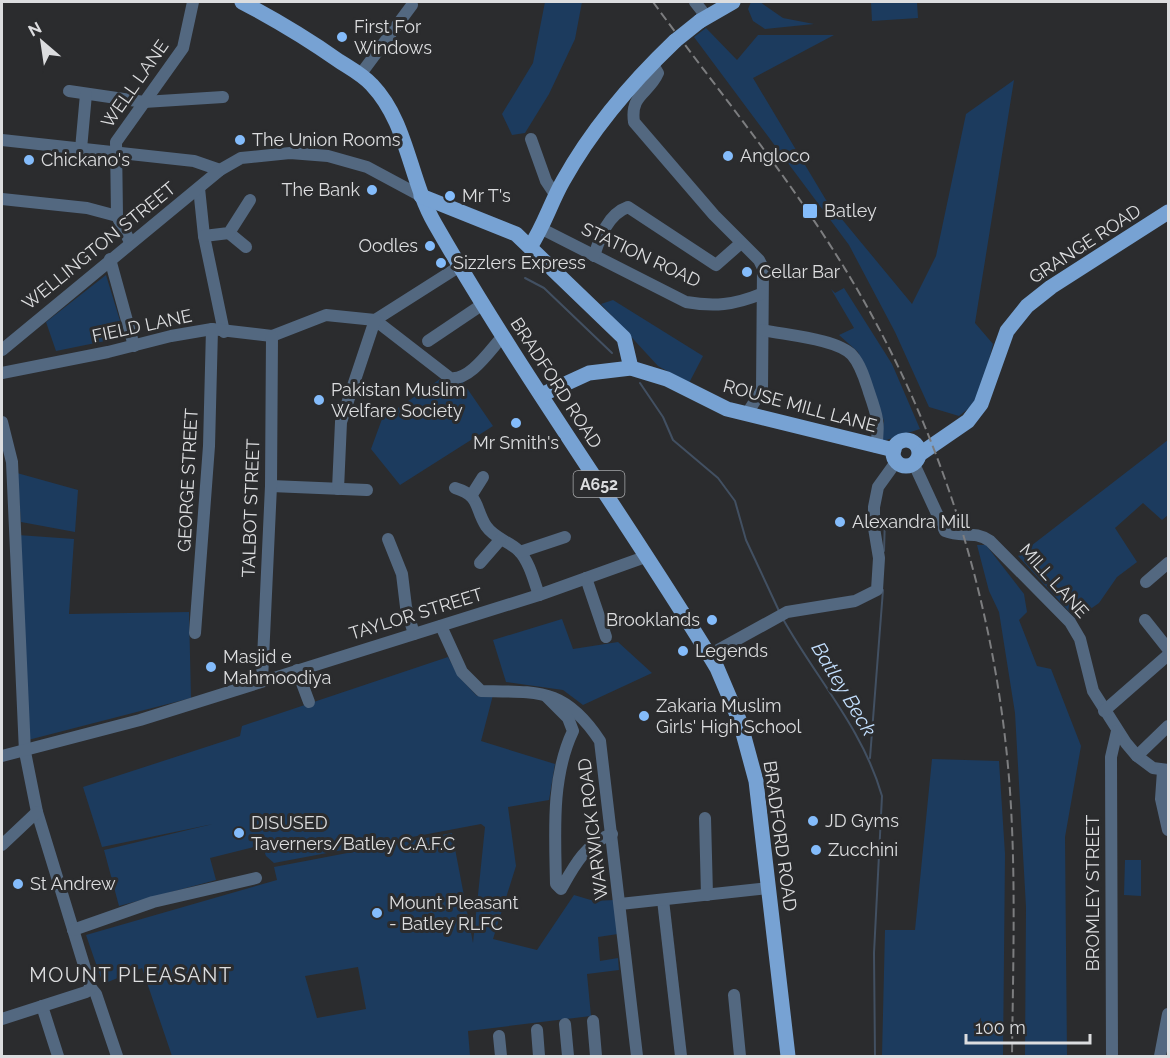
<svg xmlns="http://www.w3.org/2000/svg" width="1170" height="1058" font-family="Raleway,sans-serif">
  <rect width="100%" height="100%" fill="#2b2c2e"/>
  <g fill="#1c3b5e" fill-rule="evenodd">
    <path d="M545 2H582L575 39 549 94 525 133 512 135 502 114 533 63Z"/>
    <path d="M751 2H760L783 18 814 24 765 29 753 21 748 9Z"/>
    <path d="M871 2H917L918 18 872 21Z"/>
    <path d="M706 28 737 60 758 35H834L753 78 826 200 912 304 936 256 966 114 1014 80 975 323 993 344 979 400 959 416 929 407 895 332 849 245 694 37Z"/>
    <path d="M106 275 125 337 56 351 46 322Z"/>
    <path d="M844 288 892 364 920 429 880 442 884 421 858 352 839 335 854 328 831 289 835 293Z"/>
    <path d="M613 300 703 356 689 383 658 366 601 304Z"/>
    <path d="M440 379 451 387 462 381 493 426 400 485 371 449 382 419Z"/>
    <path d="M1168 440V515L1162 520 1143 503 1115 528 1137 562 1117 577 1099 603 1076 619 1018 556Z"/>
    <path d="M17 473 78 490 75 532 21 522Z"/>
    <path d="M18 535 74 539 69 614 189 612 191 698 28 740Z"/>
    <path d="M977 545H986L1024 594 1027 612 1019 620 1037 666 1051 669 1081 746 1065 837 1067 1056H1025L1026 907 1015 713 999 612 989 591Z"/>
    <path d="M562 619 573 649 618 642 652 673 583 705 563 690 506 682 493 640Z"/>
    <path d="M448 657 459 677 477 696 493 695 481 741 555 764 549 800 508 807 516 866 493 939 537 950 574 895 594 901 614 900 618 934 598 937 600 961 618 958 619 970 587 974 591 1016 468 1031 470 1056H172L142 968 103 984 86 935 277 880 274 867 452 833 473 943 485 827 481 824 274 863 266 856 262 845 210 858 216 880 119 906 104 850 213 824 102 847 83 787 240 736 242 726ZM358 967 366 1009 317 1018 305 976Z"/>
    <path d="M932 759 999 761 1005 854 1003 1056H882L885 930H915Z"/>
    <path d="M1125 860H1141V896L1124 895Z"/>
  </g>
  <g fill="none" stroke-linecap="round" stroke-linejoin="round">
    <g stroke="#425062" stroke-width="2">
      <path d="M525 278 544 288 612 353"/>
      <path d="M640 383 663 417 673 440 718 478 735 501 746 540 779 611"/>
      <path d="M884 551 885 518"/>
      <path d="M783 619C816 678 863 729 882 796L874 953 875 1056"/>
      <path d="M870 758 883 590"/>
    </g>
    <g stroke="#536880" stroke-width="12">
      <path d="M695 2 706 16"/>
      <path d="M652 63 658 73C649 94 630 94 634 122L714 215 759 260 763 268 762 390 748 412"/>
      <path d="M360 75 412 5"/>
      <path d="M69 91 144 102 223 97"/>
      <path d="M531 139 546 181 556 196"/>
      <path d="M2 140 194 161 220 170"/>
      <path d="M81 149 86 94"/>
      <path d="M199 188 204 236 224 332"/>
      <path d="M2 199 87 208 117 216"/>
      <path d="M542 229 686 302C714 307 734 305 761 294"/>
      <path d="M229 233 246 247"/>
      <path d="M204 236 229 233 250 200"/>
      <path d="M130 242 117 216 116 142 183 48 193 2"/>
      <path d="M594 256C600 237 608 214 628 207L716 265 741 243"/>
      <path d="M110 259 134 346"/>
      <path d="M375 320 460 266"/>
      <path d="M763 330C785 335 837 339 852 355 861 365 865 380 869 392 877 415 880 423 876 447"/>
      <path d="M428 341 483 304"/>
      <path d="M2 350 220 170 241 158 290 153 328 156 367 167 421 196"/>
      <path d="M2 373 108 352 171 336 212 329 272 336 326 315 375 320 450 378C470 381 490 350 503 336"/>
      <path d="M2 422 12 462 25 752 37 812 91 988 96 994 117 1056"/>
      <path d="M914 464 945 531C962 538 974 530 990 541L1070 622 1080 639 1093 691 1126 743 1137 756 1153 768 1168 770"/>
      <path d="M271 486 367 490"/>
      <path d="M455 488C481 496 474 507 486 526 495 539 509 541 519 551 529 561 534 581 539 595"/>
      <path d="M338 489 341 422 375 320"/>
      <path d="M471 496 483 477"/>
      <path d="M388 539 402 574 406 607 414 634"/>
      <path d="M520 552 565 537"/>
      <path d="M480 563 500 540"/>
      <path d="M586 578 606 637"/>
      <path d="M1146 582 1168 563"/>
      <path d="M1145 620 1168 649"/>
      <path d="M441 626 462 672 481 691C540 692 565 688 600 741L637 1056"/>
      <path d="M195 633 209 446 212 329"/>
      <path d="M709 655 787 612 855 601 877 590 879 558 874 528V507L878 487 896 462"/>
      <path d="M297 670 309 702"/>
      <path d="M262 680 271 486 272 336"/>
      <path d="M547 697 568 718 573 731C551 777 555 833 556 884L561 889C574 866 586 843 612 834"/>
      <path d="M1104 711 1168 655"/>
      <path d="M2 756 140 720 539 595 645 557"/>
      <path d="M1137 756 1168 726"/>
      <path d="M1163 771 1161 799 1168 830"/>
      <path d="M705 818 707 895"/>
      <path d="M2 845 37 812"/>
      <path d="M663 900 681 1056"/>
      <path d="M620 904 769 888"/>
      <path d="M73 930 153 902 256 878"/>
      <path d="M734 995 740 1056"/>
      <path d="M42 1006 58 1056"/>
      <path d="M2 1019 86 992 91 988"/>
      <path d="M593 1021 596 1056"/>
      <path d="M565 1024 568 1056"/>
      <path d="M537 1030 539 1056"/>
      <path d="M499 1036 501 1056"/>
      <path d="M1112 1056 1111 757 1117 731"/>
      <path d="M1160 1056 1168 1014"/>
    </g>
    <g stroke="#77a2d3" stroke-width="15">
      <path d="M242 2C276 20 308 39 339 61 350 68 363 75 372 85 408 123 409 179 435 224 522 376 626 518 717 668L740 722 756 781 788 1056"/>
      <path d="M700 21 733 2"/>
      <path d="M421 196 516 234 624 338 631 368"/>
      <path d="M530 247C544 226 551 202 563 181 593 127 631 83 675 41"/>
      <path d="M541 395 589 373 631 368 667 379 727 409 894 450"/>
      <circle cx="906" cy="453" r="13"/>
      <path d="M920 454 968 421 981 404 1007 331 1027 306 1051 287 1168 212"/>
    </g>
    <path stroke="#7c7d7f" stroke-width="2" stroke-dasharray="9 4.5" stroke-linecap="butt" d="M653 2C725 100 805 196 865 303 949 452 998 621 1010 791 1016 879 1013 968 1012 1056"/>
    <path stroke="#77a2d3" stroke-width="15" d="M675 41 700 21"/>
  </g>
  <g fill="#84bcfb" stroke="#2b2c2e" stroke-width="2">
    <circle cx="342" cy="37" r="6"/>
    <circle cx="240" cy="140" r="6"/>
    <circle cx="728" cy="156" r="6"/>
    <circle cx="29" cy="160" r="6"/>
    <circle cx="372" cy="190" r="6"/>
    <circle cx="450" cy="196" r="6"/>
    <rect x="802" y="203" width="16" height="16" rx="3"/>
    <circle cx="430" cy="246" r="6"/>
    <circle cx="441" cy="263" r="6"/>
    <circle cx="747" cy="272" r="6"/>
    <circle cx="319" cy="400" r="6"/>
    <circle cx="516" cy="423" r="6"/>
    <circle cx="840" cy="522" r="6"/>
    <circle cx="712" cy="620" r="6"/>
    <circle cx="683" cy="651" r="6"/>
    <circle cx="211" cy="667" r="6"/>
    <circle cx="644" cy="716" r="6"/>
    <circle cx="813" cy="821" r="6"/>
    <circle cx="239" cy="833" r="6"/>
    <circle cx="816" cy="850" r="6"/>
    <circle cx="18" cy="884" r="6"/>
    <circle cx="377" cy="913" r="6"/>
  </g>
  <g text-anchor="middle" stroke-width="6" stroke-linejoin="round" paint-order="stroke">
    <rect fill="#2b2c2e" stroke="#a7a8aa" stroke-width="1.5" x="573.5" y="471" width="51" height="26" rx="4.5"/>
    <g font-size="16" font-weight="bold" fill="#dcdddf">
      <text x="599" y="490">A652</text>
    </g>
    <g font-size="18" fill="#dcdddf" stroke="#2b2c2e" text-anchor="start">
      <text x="354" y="33">First For<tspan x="354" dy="21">Windows</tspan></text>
      <text x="252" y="146">The Union Rooms</text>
      <text x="740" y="162">Angloco</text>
      <text x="41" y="166">Chickano's</text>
      <text x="360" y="196" text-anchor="end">The Bank</text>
      <text x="462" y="202">Mr T's</text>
      <text x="824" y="217">Batley</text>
      <text x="418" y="252" text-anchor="end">Oodles</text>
      <text x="453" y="269">Sizzlers Express</text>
      <text x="759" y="278">Cellar Bar</text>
      <text x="331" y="396">Pakistan Muslim<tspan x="331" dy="21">Welfare Society</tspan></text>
      <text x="516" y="449" text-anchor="middle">Mr Smith's</text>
      <text x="852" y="528">Alexandra Mill</text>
      <text x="700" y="626" text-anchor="end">Brooklands</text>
      <text x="695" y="657">Legends</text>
      <text x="223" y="663">Masjid e<tspan x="223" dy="21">Mahmoodiya</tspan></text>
      <text x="656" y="712">Zakaria Muslim<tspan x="656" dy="21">Girls' High School</tspan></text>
      <text x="825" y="827">JD Gyms</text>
      <text x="251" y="829">DISUSED<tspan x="251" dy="21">Taverners/Batley C.A.F.C</tspan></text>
      <text x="828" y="856">Zucchini</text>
      <text x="30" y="890">St Andrew</text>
      <text x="389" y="909">Mount Pleasant<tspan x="389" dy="21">- Batley RLFC</tspan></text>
    </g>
    <g font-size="18" fill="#dcdddf" stroke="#2b2c2e">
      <text transform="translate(135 84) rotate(-55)" y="6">WELL LANE</text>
      <text transform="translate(1085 244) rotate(-33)" y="6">GRANGE ROAD</text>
      <text transform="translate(99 246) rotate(-39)" y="6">WELLINGTON STREET</text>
      <text transform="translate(641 255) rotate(25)" y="6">STATION ROAD</text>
      <text transform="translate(142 326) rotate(-12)" y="6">FIELD LANE</text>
      <text transform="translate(556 383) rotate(57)" y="6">BRADFORD ROAD</text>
      <text transform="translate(800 406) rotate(15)" y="6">ROUSE MILL LANE</text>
      <text transform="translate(188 480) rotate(-87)" y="6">GEORGE STREET</text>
      <text transform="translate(251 508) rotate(-88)" y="6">TALBOT STREET</text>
      <text transform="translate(1054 581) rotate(48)" y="6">MILL LANE</text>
      <text transform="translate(416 614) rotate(-17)" y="6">TAYLOR STREET</text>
      <text transform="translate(593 829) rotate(-97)" y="6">WARWICK ROAD</text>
      <text transform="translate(780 836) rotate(82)" y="6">BRADFORD ROAD</text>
      <text transform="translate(1093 893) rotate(-90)" y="6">BROMLEY STREET</text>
    </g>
    <g font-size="20" font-style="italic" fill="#c3dffe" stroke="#2b2c2e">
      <text transform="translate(844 689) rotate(59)" y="7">Batley Beck</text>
    </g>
    <g font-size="20" letter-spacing="1.5" fill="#dcdddf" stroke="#2b2c2e">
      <text x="131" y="982">MOUNT PLEASANT</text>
    </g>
  </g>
  <rect width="1170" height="1058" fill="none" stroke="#dcdddf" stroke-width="6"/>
  <g transform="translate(42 42) rotate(331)" stroke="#2b2c2e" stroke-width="4.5" paint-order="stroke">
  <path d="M0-4.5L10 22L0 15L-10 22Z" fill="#dcdddf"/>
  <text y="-9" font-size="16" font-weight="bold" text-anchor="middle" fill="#dcdddf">N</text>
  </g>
  <path d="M966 1034v9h124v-9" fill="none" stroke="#dcdddf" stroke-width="3"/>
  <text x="975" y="1034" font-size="18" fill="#dcdddf" stroke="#2b2c2e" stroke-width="4.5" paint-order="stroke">100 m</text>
</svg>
